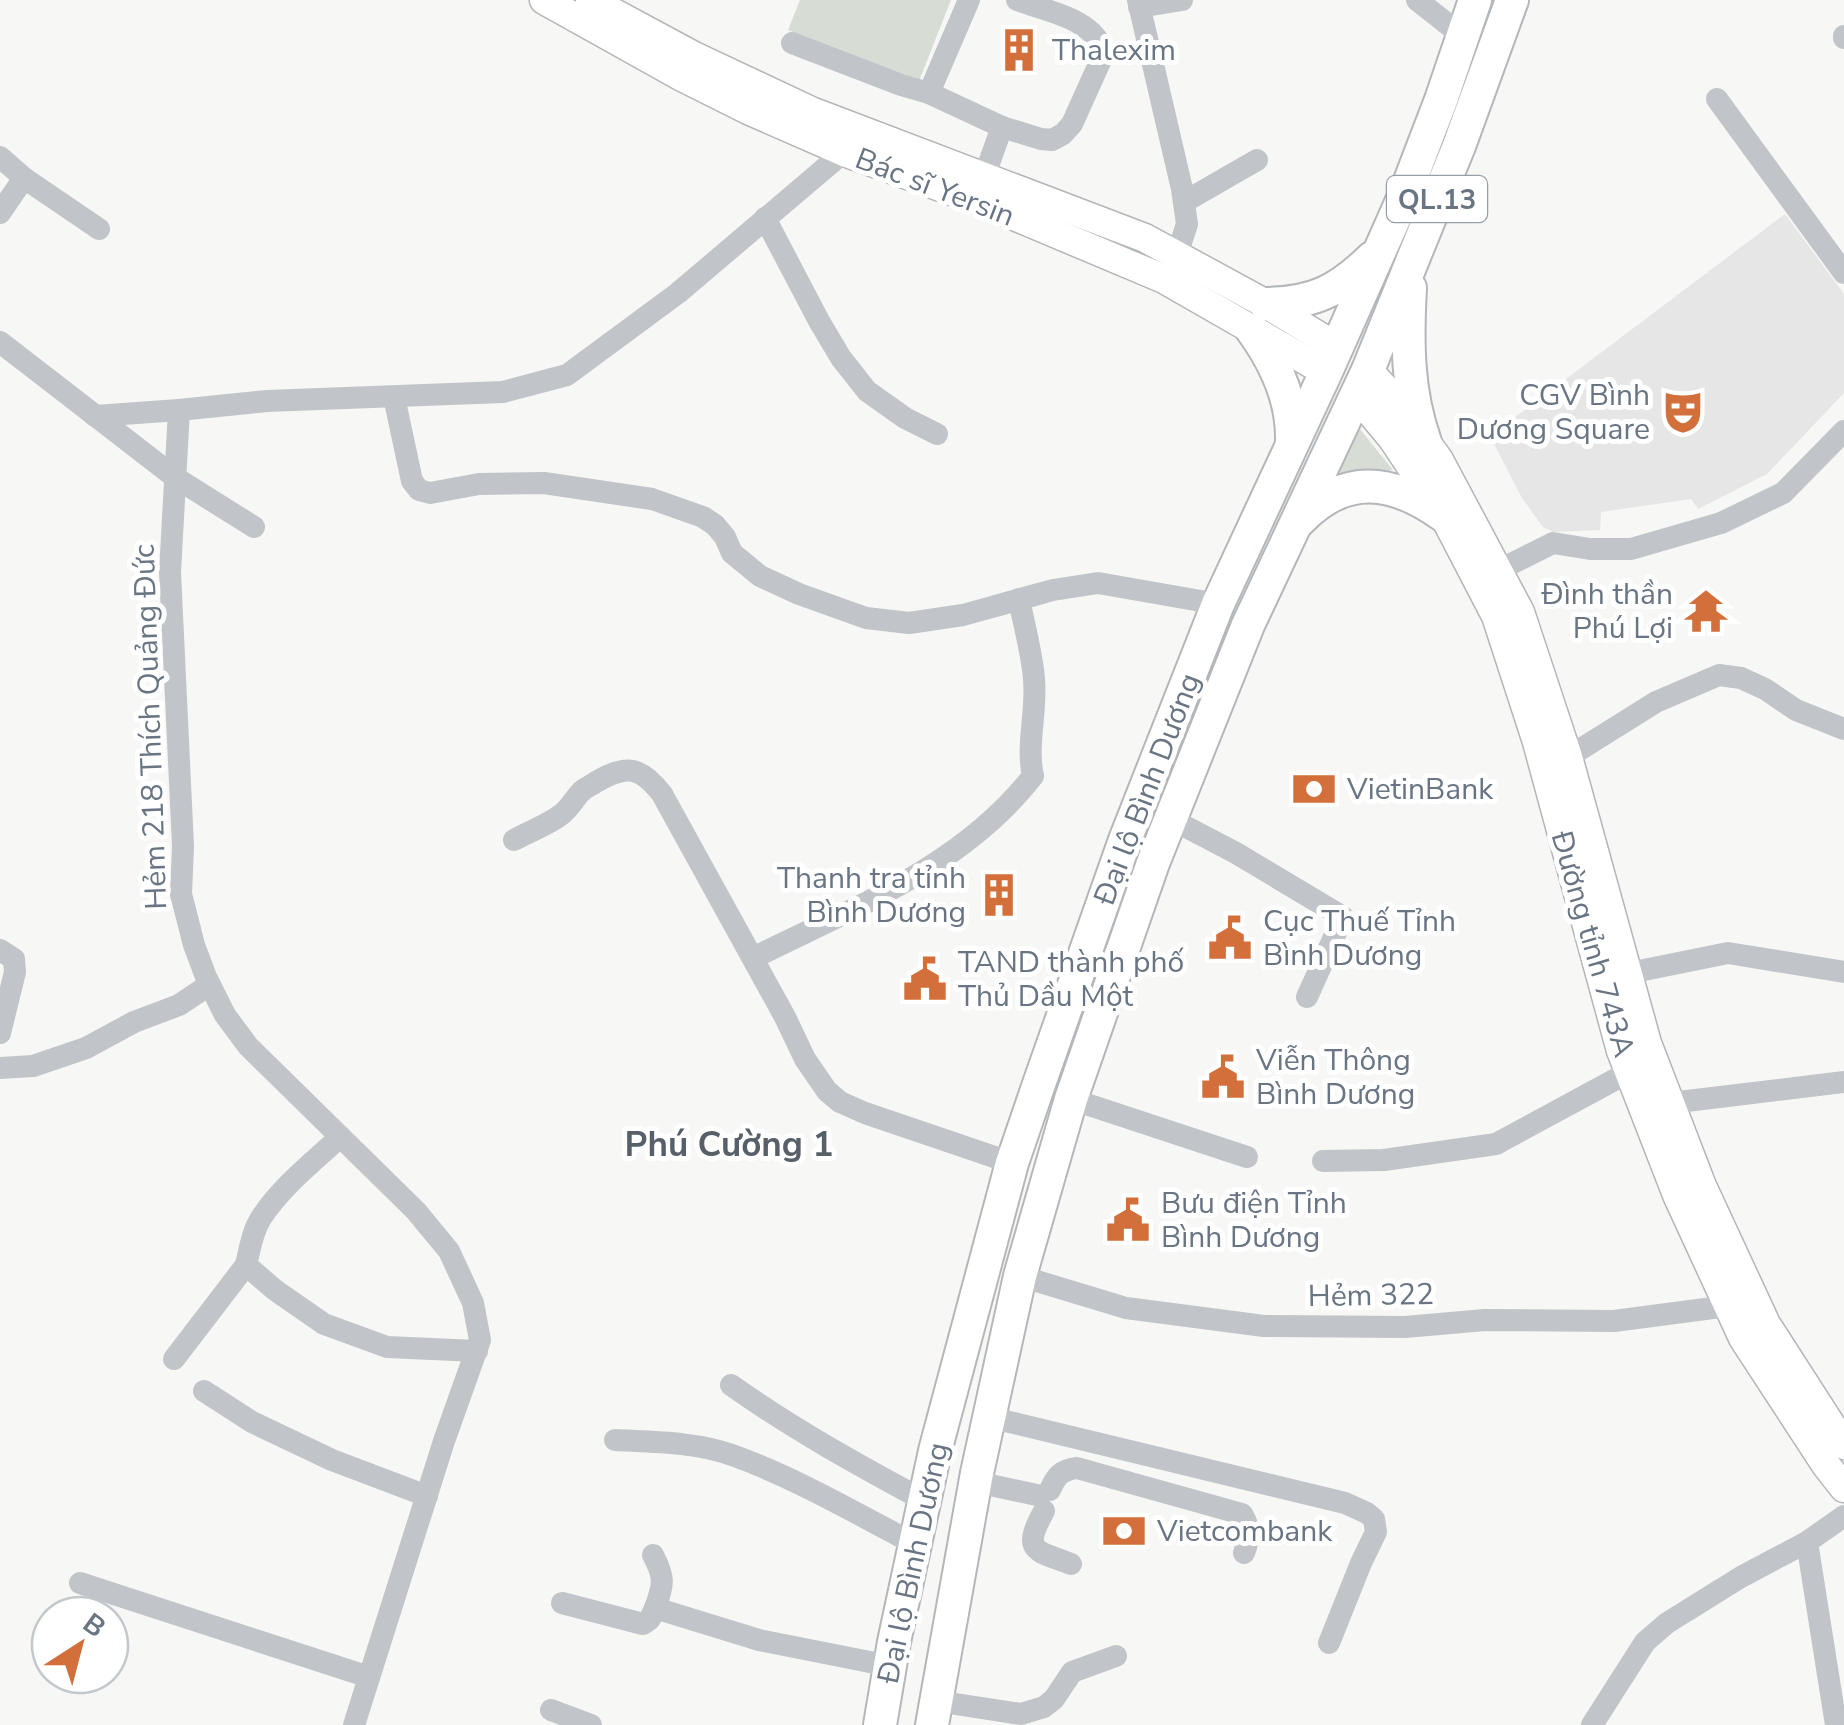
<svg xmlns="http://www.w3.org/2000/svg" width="1844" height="1725" font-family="'Nunito Sans',sans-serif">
  <rect width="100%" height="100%" fill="#f7f7f5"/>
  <path fill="#e5e6e5" d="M1785 214 1844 294V393L1767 474 1698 509 1691 499 1601 512 1600 530 1553 532 1543 527 1522 498 1490 436Z"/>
  <g fill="#d7dcd5">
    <path d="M800 0H951L919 81 788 30Z"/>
    <path d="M1355 423 1393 470 1333 476Z"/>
  </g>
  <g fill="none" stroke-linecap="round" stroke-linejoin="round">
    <g stroke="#b2b6ba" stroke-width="31">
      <g id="major">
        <path d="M544 0 682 77 748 110 844 152 976 200 1164 279 1326 372"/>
        <path d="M590 0 694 56 811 111 1145 238 1266 304 1337 347"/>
        <path d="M1368 370 1398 403 1439 460 1520 612 1568 757 1647 1043 1702 1186 1766 1324 1844 1445"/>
        <path d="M1357 396 1392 438 1444 516 1496 616 1537 742 1621 1051 1677 1195 1743 1338 1826 1465 1844 1488"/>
      </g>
    </g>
    <g stroke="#b4b7ba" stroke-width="36">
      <g id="highway">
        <path d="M1410 288C1407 342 1407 391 1425 442"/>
        <path d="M1266 304C1314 303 1338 291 1372 258"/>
        <path d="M1252 330C1276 363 1293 400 1292 441"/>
        <path d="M1300 520C1346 472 1394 480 1444 516"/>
        <path d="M880 1725 894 1642 935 1451 1012 1163 1039 1084 1125 840 1218 604 1326 372 1405 194 1441 100 1475 0"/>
        <path d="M932 1725 977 1473 1020 1276 1071 1099 1153 863 1248 625 1368 370 1459 146 1512 0"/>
      </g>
    </g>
    <g stroke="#c1c4c8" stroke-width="22">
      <path d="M1138 0 1182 189 1187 224 1177 255"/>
      <path d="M1417 0 1464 37"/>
      <path d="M1139 7 1182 0"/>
      <path d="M1844 36V38"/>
      <path d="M792 43 901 85 929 93 969 0"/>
      <path d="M929 93 1002 127"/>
      <path d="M1717 99 1844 273"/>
      <path d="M0 157 24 178 99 229"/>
      <path d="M984 177 1002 127 1041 139 1052 140 1063 134 1072 124 1104 53C1094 18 1048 12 1017 0"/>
      <path d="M1184 202 1257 160"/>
      <path d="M0 213 24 178"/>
      <path d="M765 218 819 321 841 358 867 391 905 418 937 434"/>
      <path d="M0 342 176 478 254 527"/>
      <path d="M394 397 412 481 419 490 430 493 479 484 544 483 652 499 703 517 715 525 725 537 732 553 760 576 799 594 866 618 909 623 963 615 1053 590 1098 583 1218 604"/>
      <path d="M95 416 179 410"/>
      <path d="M1499 570 1553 543 1590 549H1631L1721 523 1783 493 1844 431"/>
      <path d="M1568 757 1656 702 1719 675 1741 678 1765 689 1796 710 1844 729"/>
      <path d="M1171 819 1236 853 1343 917 1307 997"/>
      <path d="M514 840C530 831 548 825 562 814 571 807 575 797 583 790 587 787 592 785 596 782 626 764 640 766 662 794L785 1017 805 1059 827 1091 840 1102 865 1113 1012 1163"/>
      <path d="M0 950 14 959 15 972 0 1033"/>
      <path d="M753 958C853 908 962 867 1033 776 1026 745 1037 712 1034 679 1032 653 1024 625 1019 599"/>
      <path d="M1629 973 1728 953 1844 972"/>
      <path d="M0 1068 33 1066 86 1048 134 1022 179 1005 209 985"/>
      <path d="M1071 1099 1247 1157"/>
      <path d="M1670 1103 1844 1082"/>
      <path d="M340 1137C313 1162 281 1187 261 1218 252 1232 250 1249 246 1265L275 1290 324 1324 387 1347 477 1351"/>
      <path d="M1323 1161 1384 1160 1496 1144 1629 1072"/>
      <path d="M1020 1276 1126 1308 1264 1326 1405 1327 1485 1320 1614 1321 1728 1306"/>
      <path d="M174 1359 246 1265"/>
      <path d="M731 1385C793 1429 858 1465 925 1501"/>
      <path d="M204 1391 252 1422 332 1460 427 1496"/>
      <path d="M989 1417 1345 1503 1367 1513 1374 1519 1376 1532 1361 1563 1329 1643"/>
      <path d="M615 1440C652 1442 697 1442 732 1455 794 1477 857 1514 915 1544"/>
      <path d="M976 1482 1037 1495"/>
      <path d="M1050 1490C1056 1476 1061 1470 1077 1468L1242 1514C1251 1529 1250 1537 1244 1553"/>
      <path d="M1044 1511C1021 1553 1036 1550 1071 1564"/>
      <path d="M1807 1542 1836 1725"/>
      <path d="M653 1555C665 1578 664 1584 655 1608L759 1640 890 1666"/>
      <path d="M80 1583 369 1677"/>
      <path d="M562 1603 643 1624 650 1619 655 1608"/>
      <path d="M936 1701 1021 1714 1044 1707 1054 1699 1072 1672 1116 1656"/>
      <path d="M551 1710 591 1725"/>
      <path d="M354 1725 444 1441 480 1340 473 1303 449 1251 416 1211 248 1046 225 1015 206 977 194 945 181 894 183 846 170 572 179 410 267 401 503 392 567 375 678 293 844 152"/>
      <path d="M1592 1725 1645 1642 1667 1623 1741 1577 1807 1542 1844 1516"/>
    </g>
    <use href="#major" stroke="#fff" stroke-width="28"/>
    <use href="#highway" stroke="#fff" stroke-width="32"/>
  </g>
  <defs>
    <g id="building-bare" transform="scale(3.45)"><path d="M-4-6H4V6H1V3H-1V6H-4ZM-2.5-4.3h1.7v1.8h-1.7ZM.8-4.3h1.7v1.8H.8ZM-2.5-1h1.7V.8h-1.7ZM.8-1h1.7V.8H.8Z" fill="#d36f3a" stroke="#fff" stroke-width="2.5" paint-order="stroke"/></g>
    <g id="theatre-bare" transform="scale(3.45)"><path d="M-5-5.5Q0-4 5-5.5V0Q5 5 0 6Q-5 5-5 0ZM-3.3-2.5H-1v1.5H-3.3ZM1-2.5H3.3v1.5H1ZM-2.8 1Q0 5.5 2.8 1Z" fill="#d36f3a" stroke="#fff" stroke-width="2.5" paint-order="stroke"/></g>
    <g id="temple-bare" transform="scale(3.45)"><path d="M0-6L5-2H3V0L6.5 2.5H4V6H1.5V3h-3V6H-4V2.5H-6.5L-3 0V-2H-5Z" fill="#d36f3a" stroke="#fff" stroke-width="2.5" paint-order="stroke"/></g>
    <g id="bank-bare" transform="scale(3.45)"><path d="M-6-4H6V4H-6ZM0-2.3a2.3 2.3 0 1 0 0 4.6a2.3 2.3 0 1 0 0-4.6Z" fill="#d36f3a" stroke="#fff" stroke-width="2.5" paint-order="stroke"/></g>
    <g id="civic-bare" transform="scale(3.45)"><path d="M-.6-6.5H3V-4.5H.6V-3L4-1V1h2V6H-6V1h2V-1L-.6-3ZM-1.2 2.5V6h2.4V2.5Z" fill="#d36f3a" stroke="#fff" stroke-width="2.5" paint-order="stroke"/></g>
  </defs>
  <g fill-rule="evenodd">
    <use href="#building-bare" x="1019" y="50"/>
    <use href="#theatre-bare" x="1683" y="412"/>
    <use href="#temple-bare" x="1706" y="611"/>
    <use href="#bank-bare" x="1314" y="789"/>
    <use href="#building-bare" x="999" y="895"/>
    <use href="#civic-bare" x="1230" y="938"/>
    <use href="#civic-bare" x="925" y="979"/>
    <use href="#civic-bare" x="1223" y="1077"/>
    <use href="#civic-bare" x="1128" y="1220"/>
    <use href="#bank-bare" x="1124" y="1531"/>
  </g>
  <g text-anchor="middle" stroke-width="10" stroke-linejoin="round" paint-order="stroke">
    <rect fill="#fff" stroke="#969ea8" stroke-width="2.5" x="1387" y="176" width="100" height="46" rx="8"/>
    <g font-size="28" font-weight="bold" fill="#697583">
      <text x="1437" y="209">QL.13</text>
    </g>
    <g font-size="30" fill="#697583" stroke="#fff" text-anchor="start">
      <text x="1052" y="60">Thalexim</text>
      <text x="1650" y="405" text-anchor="end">CGV Bình<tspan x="1650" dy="34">Dương Square</tspan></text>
      <text x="1673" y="604" text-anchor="end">Đình thần<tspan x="1673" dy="34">Phú Lợi</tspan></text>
      <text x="1347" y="799">VietinBank</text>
      <text x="966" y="888" text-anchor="end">Thanh tra tỉnh<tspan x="966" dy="34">Bình Dương</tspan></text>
      <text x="1263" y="931">Cục Thuế Tỉnh<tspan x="1263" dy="34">Bình Dương</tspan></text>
      <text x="958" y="972">TAND thành phố<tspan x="958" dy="34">Thủ Dầu Một</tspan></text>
      <text x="1256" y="1070">Viễn Thông<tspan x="1256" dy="34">Bình Dương</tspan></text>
      <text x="1161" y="1213">Bưu điện Tỉnh<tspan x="1161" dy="34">Bình Dương</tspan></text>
      <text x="1157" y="1541">Vietcombank</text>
    </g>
    <g font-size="30" fill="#697583" stroke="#fff">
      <text transform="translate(935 187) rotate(21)" y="10">Bác sĩ Yersin</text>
      <text transform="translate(150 727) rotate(-92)" y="10">Hẻm 218 Thích Quảng Đức</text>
      <text transform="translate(1147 789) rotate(-69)" y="10">Đại lộ Bình Dương</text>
      <text transform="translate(1593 944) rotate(74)" y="10">Đường tỉnh 743A</text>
      <text transform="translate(1371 1295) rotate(-1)" y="10">Hẻm 322</text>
      <text transform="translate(913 1563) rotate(-78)" y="10">Đại lộ Bình Dương</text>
    </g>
    <g font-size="35" font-weight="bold" fill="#575f69" stroke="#fff">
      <text x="729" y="1156">Phú Cường 1</text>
    </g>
  </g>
  <g transform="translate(80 1645) rotate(36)"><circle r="48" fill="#ffffff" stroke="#c3c8cd" stroke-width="2.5"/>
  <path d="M0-8L18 38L0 25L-18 38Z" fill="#d36f3a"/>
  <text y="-15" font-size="28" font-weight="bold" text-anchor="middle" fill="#697583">B</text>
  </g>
</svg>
